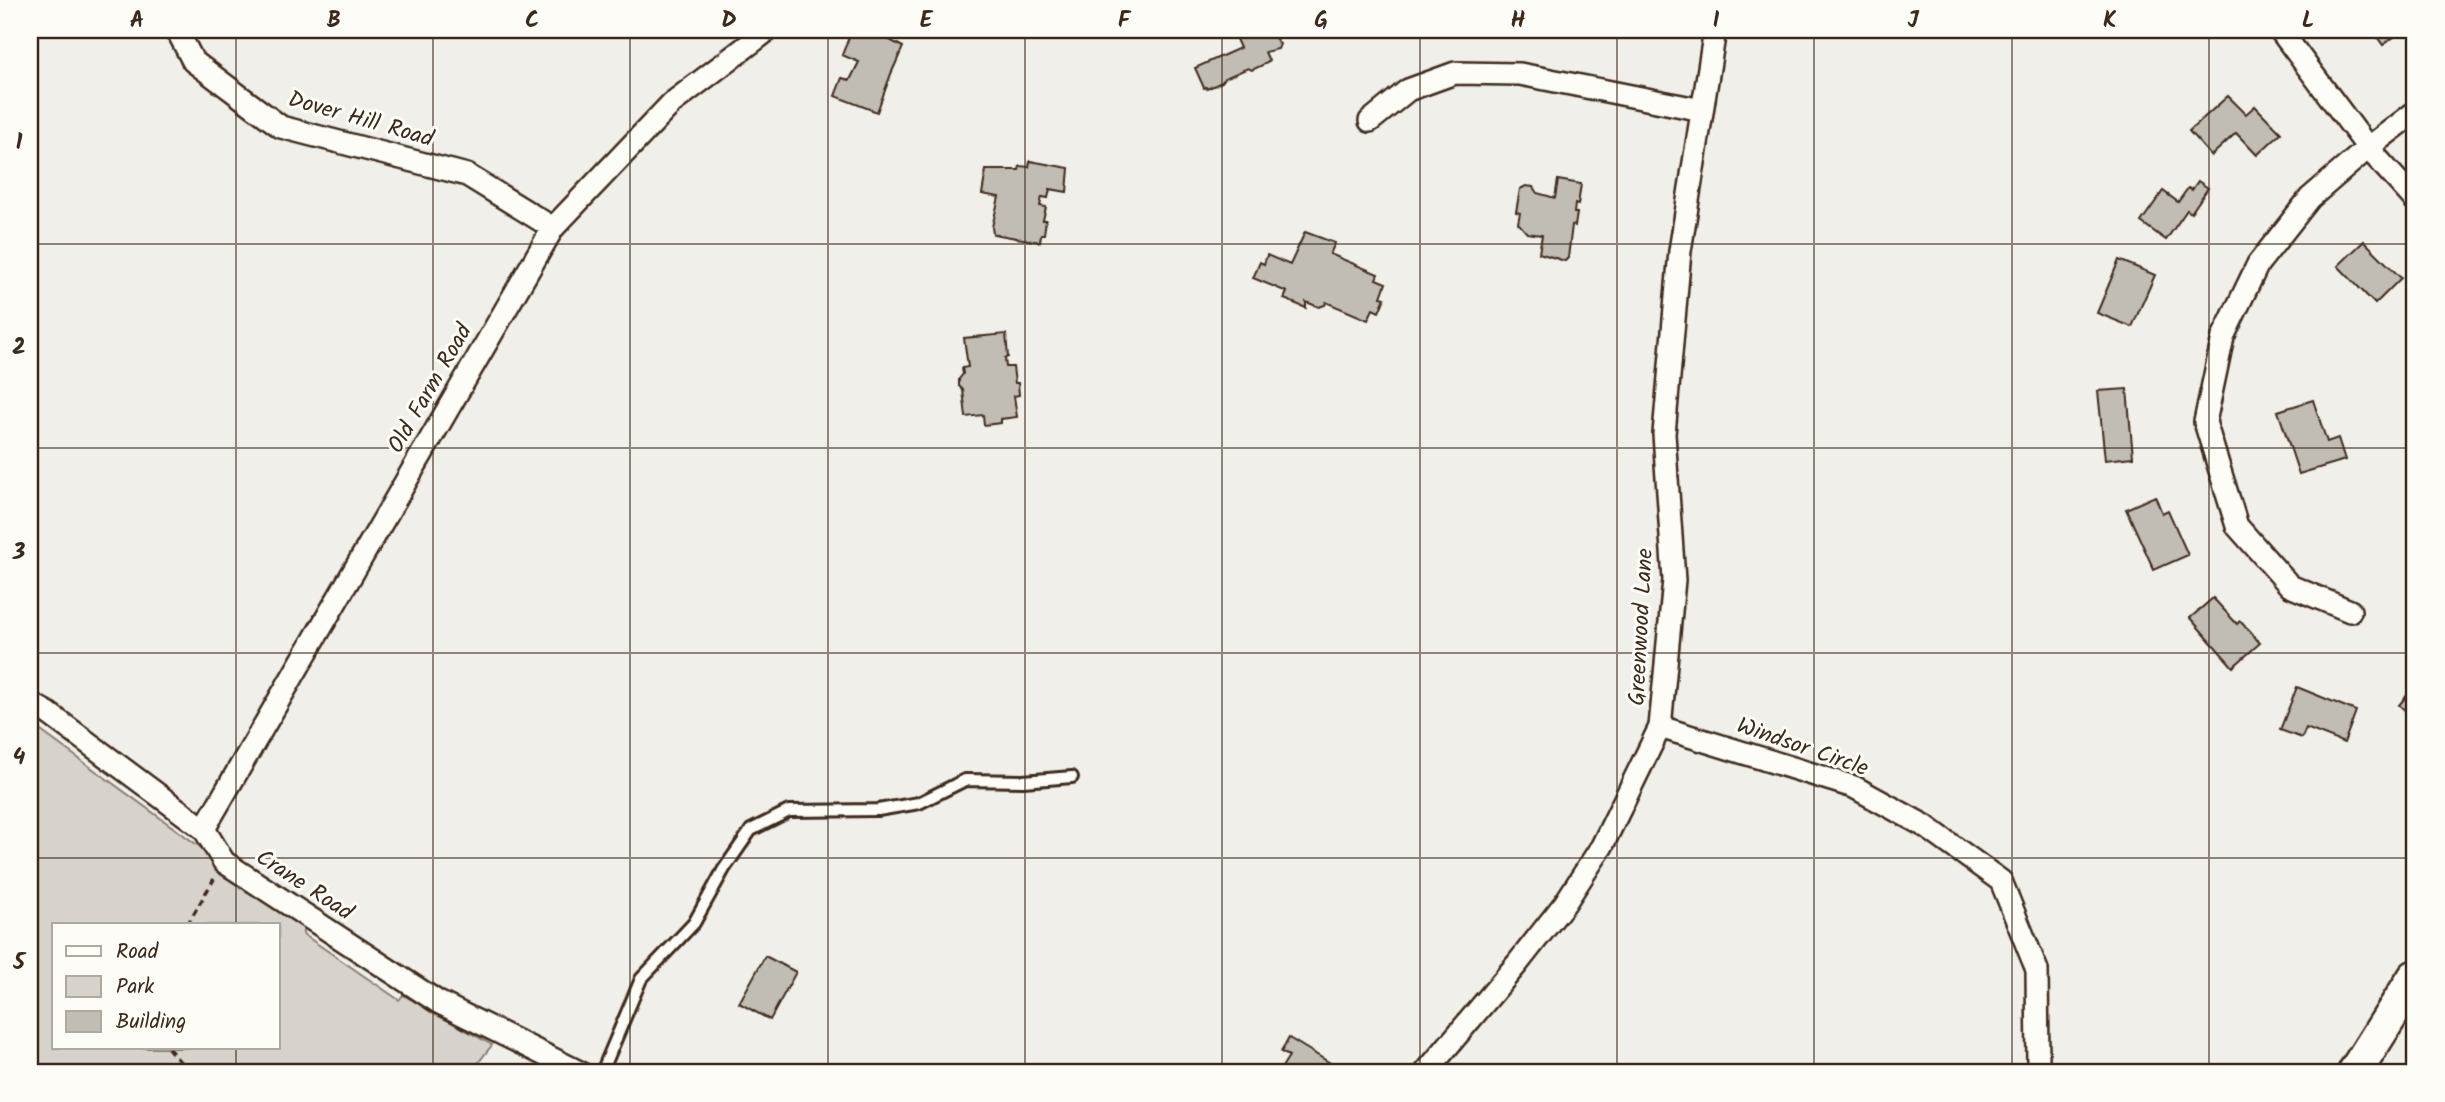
<svg xmlns="http://www.w3.org/2000/svg" width="2445" height="1102" font-family="Kalam,sans-serif">
  <rect width="100%" height="100%" fill="#f1efea"/>
  <filter id="ink" filterUnits="userSpaceOnUse"><feTurbulence type="fractalNoise" baseFrequency=".0143" numOctaves="2"/><feDisplacementMap in="SourceGraphic" scale="14" xChannelSelector="R" yChannelSelector="G"/><feConvolveMatrix kernelMatrix="1 2 1 2 8 2 1 2 1" color-interpolation-filters="sRGB"/></filter>
  <g filter="url(#ink)">
    <path fill="#d7d2cc" stroke="#897e75" stroke-width="2" fill-rule="evenodd" d="M30 723 303 922V934L399 1000 403 995 492 1045 471 1072H30ZM54 925H278V1048H54Z"/>
    <g fill="#c1bcb4" stroke="#3b2a1e" stroke-width="2">
      <path d="M852 30 888 39 903 47 891 74 877 112 835 96 842 78 850 80 859 62 842 55Z"/>
      <path d="M1232 30H1281L1271 33 1280 44 1278 49 1265 52 1269 61 1267 63 1252 70 1248 68 1225 78 1222 82 1207 89 1206 87 1204 88 1195 68 1240 48Z"/>
      <path d="M2372 30H2401L2402 31 2383 45Z"/>
      <path d="M2228 96 2246 114 2255 106 2281 133 2257 155 2236 133 2211 156 2189 131Z"/>
      <path d="M1030 161 1069 168 1067 192 1050 189 1048 198 1042 197 1040 206 1046 207 1043 220H1046L1044 234H1041L1040 242 993 234 992 227 999 197 982 194 986 170H1019L1020 166 1029 167Z"/>
      <path d="M1558 180 1581 184 1578 205 1575 204 1574 213H1577L1575 226 1572 225 1568 258 1565 261 1539 253 1542 235 1527 233 1518 223 1520 213 1516 212 1520 189 1526 186 1533 187 1537 193 1555 198Z"/>
      <path d="M2198 181 2208 188 2191 213 2187 210 2166 240 2141 222 2163 191 2178 202 2188 188 2192 190Z"/>
      <path d="M1305 232 1335 243 1330 254 1378 274 1376 279 1386 283 1381 297 1385 298 1379 312 1373 309 1368 320 1326 302 1325 305 1319 307 1306 302V308L1284 299 1287 292 1253 278 1260 262 1264 264 1267 255 1290 265Z"/>
      <path d="M2364 241 2401 278 2375 304 2338 266Z"/>
      <path d="M2119 260 2155 275 2132 327 2097 313Z"/>
      <path d="M1006 334 1008 357 1005 358 1006 367H1013L1015 383H1018L1019 395 1014 396 1017 417 1001 419V423L984 425 983 415 966 417 963 390 959 386V379L963 374 962 368 968 367 964 338Z"/>
      <path d="M2127 389 2133 457 2105 460 2098 391Z"/>
      <path d="M2313 400 2327 442 2338 438 2345 460 2299 474 2278 411Z"/>
      <path d="M2155 496 2162 513 2168 510 2188 555 2154 570 2126 509Z"/>
      <path d="M2213 598 2237 624 2240 621 2260 643 2233 667 2190 618Z"/>
      <path d="M2415 686V719L2399 705Z"/>
      <path d="M2297 687 2356 711 2344 743 2306 728 2302 738 2280 730Z"/>
      <path d="M765 956 796 972 770 1020 739 1003Z"/>
      <path d="M1289 1038 1340 1069 1337 1072H1279L1289 1056 1281 1052Z"/>
    </g>
    <g fill="none" stroke-linecap="round" stroke-linejoin="round">
      <g stroke="#3b2a1e" stroke-width="16">
        <path id="service" d="M602 1072 641 979 694 923 724 869 751 830 789 811 878 810 919 803 965 780 1023 781 1072 777"/>
      </g>
      <g stroke="#3b2a1e" stroke-width="26">
        <g id="minor">
          <path d="M177 30 193 61 281 127 467 175 553 228"/>
          <path d="M2280 30 2368 148 2415 200"/>
          <path d="M1370 121 1408 90 1455 73 1520 74 1702 110"/>
          <path d="M2350 611 2290 586 2237 526 2205 422 2223 337 2258 264 2310 198 2368 148 2415 112"/>
          <path d="M30 703 48 713 204 829 224 862 438 1002 579 1072"/>
          <path d="M1660 727 1854 787 1925 826 2001 881 2037 970 2038 1062 2036 1072"/>
          <path d="M204 829 553 228 672 103 768 30"/>
          <path d="M1426 1072 1517 964 1565 903 1602 846 1660 727 1674 580 1664 434 1680 251 1715 30"/>
        </g>
      </g>
      <g stroke="#3b2a1e" stroke-width="38">
        <path id="primary" d="M2355 1072 2415 977"/>
      </g>
      <g stroke="#3b2a1e" stroke-width="3.5" stroke-dasharray="7 5" stroke-linecap="butt">
        <path d="M187 925 214 879"/>
        <path d="M168 1048 189 1072"/>
      </g>
      <use href="#service" stroke="#fdfcf7" stroke-width="10"/>
      <use href="#minor" stroke="#fdfcf7" stroke-width="21"/>
      <use href="#primary" stroke="#fdfcf7" stroke-width="33"/>
    </g>
  </g>
  <path fill="none" stroke="#3b2a1e" stroke-width="2" stroke-opacity="0.55" d="M236 30V925M433 30V1072M630 30V1072M828 30V1072M1025 30V1072M1222 30V1072M1420 30V1072M1617 30V1072M1814 30V1072M2012 30V1072M2209 30V1072M30 244H2415M30 448H2415M30 653H2415M30 858H2415M236 1048V1072"/>
  <g text-anchor="middle" stroke-width="6" stroke-linejoin="round" paint-order="stroke">
    <g font-size="23" fill="#3b2a1e" stroke="#fdfcf7">
      <text transform="translate(361 118) rotate(16)" y="8">Dover Hill Road</text>
      <text transform="translate(429 388) rotate(-60)" y="8">Old Farm Road</text>
      <text transform="translate(1640 627) rotate(-87)" y="8">Greenwood Lane</text>
      <text transform="translate(1803 746) rotate(19)" y="8">Windsor Circle</text>
      <text transform="translate(305 884) rotate(33)" y="8">Crane Road</text>
    </g>
  </g>
  <rect width="2445" height="1102" fill="none" stroke="#fdfcf7" stroke-width="77"/>
  <rect x="52" y="923" width="228" height="126" fill="#fdfcf7" stroke="#afa8a0" stroke-width="2"/>
  <rect x="66" y="946" width="35" height="10" fill="#fdfcf7" stroke="#afa8a0" stroke-width="2"/>
  <text x="116" y="958" font-size="21" fill="#3b2a1e">Road</text>
  <rect x="66" y="976" width="35" height="21" fill="#d7d2cc" stroke="#afa8a0" stroke-width="2"/>
  <text x="116" y="993" font-size="21" fill="#3b2a1e">Park</text>
  <rect x="66" y="1011" width="35" height="21" fill="#c1bcb4" stroke="#afa8a0" stroke-width="2"/>
  <text x="116" y="1028" font-size="21" fill="#3b2a1e">Building</text>
  <rect x="38" y="38" width="2368" height="1026" fill="none" stroke="#3b2a1e" stroke-width="2.5"/>
  <g font-size="23" text-anchor="middle" font-weight="bold" fill="#3b2a1e">
    <text x="137" y="27">A</text>
    <text x="334" y="27">B</text>
    <text x="532" y="27">C</text>
    <text x="729" y="27">D</text>
    <text x="926" y="27">E</text>
    <text x="1124" y="27">F</text>
    <text x="1321" y="27">G</text>
    <text x="1518" y="27">H</text>
    <text x="1716" y="27">I</text>
    <text x="1913" y="27">J</text>
    <text x="2110" y="27">K</text>
    <text x="2308" y="27">L</text>
    <text x="19" y="149">1</text>
    <text x="19" y="354">2</text>
    <text x="19" y="559">3</text>
    <text x="19" y="764">4</text>
    <text x="19" y="969">5</text>
  </g>
</svg>
